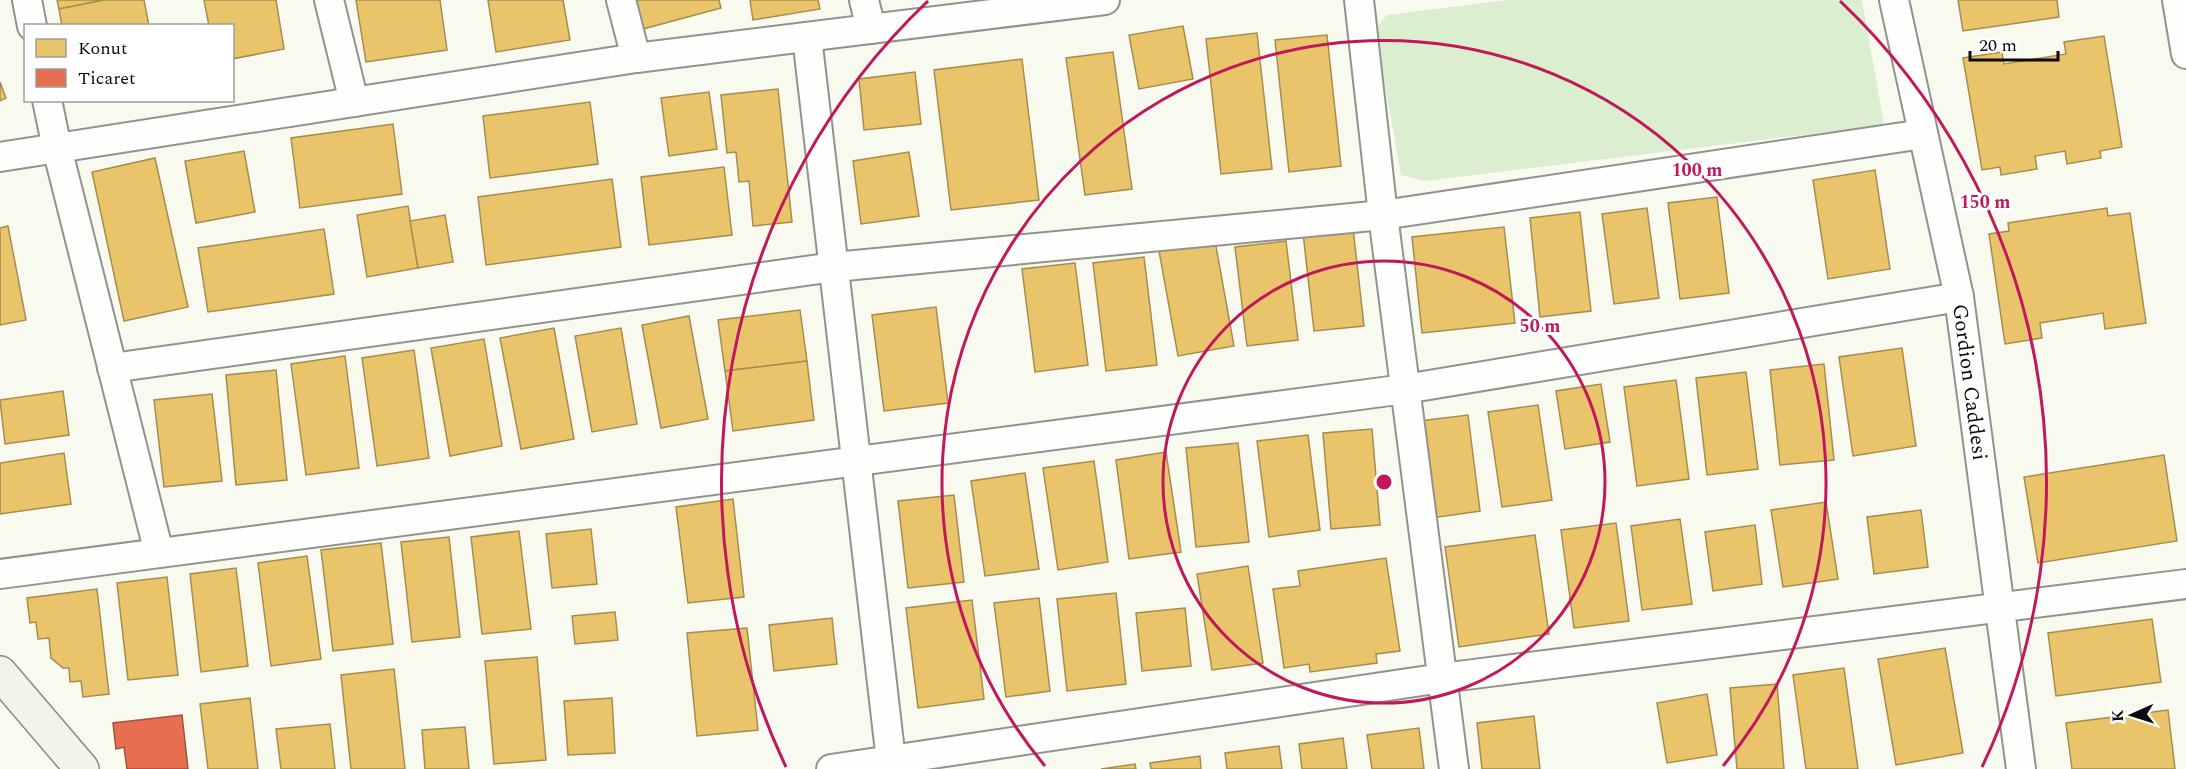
<svg xmlns="http://www.w3.org/2000/svg" width="2186" height="769" font-family="Spectral,serif">
  <rect width="100%" height="100%" fill="#f8faef"/>
  <path fill="#dbeed0" d="M1507 0H1862L1884 125 1425 181 1401 175 1375 29 1387 15Z"/>
  <g fill="#e9c46a" stroke="#a68c4e" stroke-width="1.5">
    <path d="M57 0H104L59 9Z"/>
    <path d="M104 0H144L149 26H62L59 9Z"/>
    <path d="M204 0H276L284 49 232 59V26H209Z"/>
    <path d="M356 0H440L447 50 366 62Z"/>
    <path d="M488 0H563L570 40 496 52Z"/>
    <path d="M635 0H719L721 8 643 29Z"/>
    <path d="M750 0H818L820 9 753 20Z"/>
    <path d="M1958 0H2057L2059 17 1963 31Z"/>
    <path d="M1183 26 1193 79 1139 89 1129 35Z"/>
    <path d="M1257 33 1272 169 1221 174 1206 39Z"/>
    <path d="M1327 35 1341 166 1289 172 1275 40Z"/>
    <path d="M2104 36 2122 147 2100 151 2101 158 2067 164 2065 151 2035 156 2037 169 2001 175 2000 167 1982 170 1963 58 2002 52 2004 64 2066 54 2064 42Z"/>
    <path d="M1113 52 1132 189 1085 195 1066 58Z"/>
    <path d="M1022 59 1039 200 951 210 934 70Z"/>
    <path d="M915 72 921 124 864 130 859 79Z"/>
    <path d="M0 82 6 98 0 101Z"/>
    <path d="M778 89 792 222 753 226 749 181 739 182 736 152 727 153 721 95Z"/>
    <path d="M709 92 717 149 669 156 661 98Z"/>
    <path d="M590 102 598 164 490 178 483 116Z"/>
    <path d="M393 124 402 194 300 208 291 138Z"/>
    <path d="M244 151 255 212 196 223 185 161Z"/>
    <path d="M909 152 919 216 861 224 853 161Z"/>
    <path d="M155 158 188 307 124 321 92 172Z"/>
    <path d="M724 167 732 235 649 245 641 177Z"/>
    <path d="M1875 170 1890 269 1828 279 1813 180Z"/>
    <path d="M612 179 621 247 486 265 478 197Z"/>
    <path d="M1717 197 1729 293 1680 299 1668 203Z"/>
    <path d="M408 206 418 268 367 277 357 215Z"/>
    <path d="M1647 208 1659 298 1614 304 1602 214Z"/>
    <path d="M2107 208 2108 216 2130 213 2146 323 2105 329 2103 313 2040 323 2042 338 2005 344 1989 234 2009 231 2008 223Z"/>
    <path d="M1580 212 1591 311 1540 317 1530 218Z"/>
    <path d="M445 215 453 262 418 268 410 221Z"/>
    <path d="M8 226 26 320 0 325V228Z"/>
    <path d="M1504 227 1515 323 1422 333 1412 237Z"/>
    <path d="M1353 228 1364 326 1314 331 1303 233Z"/>
    <path d="M324 229 334 294 208 312 198 248Z"/>
    <path d="M1215 241 1234 346 1178 356 1159 251Z"/>
    <path d="M1286 241 1298 340 1247 346 1235 247Z"/>
    <path d="M1144 257 1157 365 1106 371 1093 263Z"/>
    <path d="M1075 263 1088 365 1035 372 1022 269Z"/>
    <path d="M936 307 948 403 884 411 872 315Z"/>
    <path d="M800 310 807 361 725 371 718 320Z"/>
    <path d="M689 316 708 419 661 428 642 325Z"/>
    <path d="M554 328 574 439 521 449 500 338Z"/>
    <path d="M621 328 637 424 592 432 575 336Z"/>
    <path d="M484 339 502 446 450 456 431 348Z"/>
    <path d="M1902 348 1916 446 1853 456 1839 357Z"/>
    <path d="M414 350 429 458 377 466 362 358Z"/>
    <path d="M345 356 359 468 306 475 291 364Z"/>
    <path d="M807 361 814 420 733 431 725 371Z"/>
    <path d="M1824 364 1834 460 1780 465 1770 370Z"/>
    <path d="M276 370 287 480 236 485 226 375Z"/>
    <path d="M1746 372 1758 469 1707 475 1696 378Z"/>
    <path d="M1676 380 1689 479 1637 486 1624 387Z"/>
    <path d="M1601 384 1610 442 1565 449 1556 391Z"/>
    <path d="M63 391 69 435 5 444 0 400Z"/>
    <path d="M212 394 222 481 164 487 154 400Z"/>
    <path d="M1538 405 1552 500 1502 507 1488 412Z"/>
    <path d="M1468 415 1480 511 1432 518 1420 421Z"/>
    <path d="M1372 429 1380 525 1331 529 1323 433Z"/>
    <path d="M1308 435 1320 530 1269 537 1257 441Z"/>
    <path d="M1238 443 1249 542 1196 547 1186 448Z"/>
    <path d="M1166 452 1181 552 1129 559 1116 460Z"/>
    <path d="M64 453 71 504 0 514V463Z"/>
    <path d="M2164 455 2177 541 2038 563 2024 477Z"/>
    <path d="M1094 461 1108 562 1058 570 1043 468Z"/>
    <path d="M1025 473 1039 569 985 576 971 481Z"/>
    <path d="M954 495 964 582 908 588 898 501Z"/>
    <path d="M733 499 744 597 688 603 676 507Z"/>
    <path d="M1826 502 1838 579 1783 587 1771 510Z"/>
    <path d="M1921 510 1928 567 1874 574 1867 517Z"/>
    <path d="M1680 519 1692 604 1642 610 1631 526Z"/>
    <path d="M1616 523 1629 621 1574 628 1561 530Z"/>
    <path d="M1755 525 1762 584 1713 591 1705 532Z"/>
    <path d="M591 529 597 584 552 588 546 534Z"/>
    <path d="M519 531 531 629 482 634 471 537Z"/>
    <path d="M1535 535 1549 634 1459 647 1445 547Z"/>
    <path d="M449 537 460 637 412 642 401 542Z"/>
    <path d="M381 543 393 644 333 651 321 550Z"/>
    <path d="M307 556 321 659 271 666 258 563Z"/>
    <path d="M1386 558 1400 651 1376 654 1377 663 1310 672 1309 664 1284 668 1273 589 1300 586 1298 571Z"/>
    <path d="M1248 566 1263 663 1212 670 1197 574Z"/>
    <path d="M236 568 248 666 201 672 190 574Z"/>
    <path d="M167 577 178 675 128 680 117 583Z"/>
    <path d="M97 589 109 694 83 697 81 681 70 682 69 668H63L51 658 49 638 38 639 36 622 30 623 27 598Z"/>
    <path d="M1116 593 1126 684 1067 691 1057 599Z"/>
    <path d="M1039 598 1050 691 1006 697 994 603Z"/>
    <path d="M972 600 984 699 918 708 906 608Z"/>
    <path d="M1185 608 1191 666 1142 671 1136 613Z"/>
    <path d="M615 612 618 640 575 644 572 616Z"/>
    <path d="M832 618 837 664 774 671 769 625Z"/>
    <path d="M2152 619 2161 682 2056 696 2048 633Z"/>
    <path d="M747 628 758 730 697 736 687 633Z"/>
    <path d="M1945 648 1963 753 1896 765 1878 659Z"/>
    <path d="M537 657 546 760 494 764 485 661Z"/>
    <path d="M1844 668 1858 769H1806L1793 675Z"/>
    <path d="M394 669 405 769H351L341 675Z"/>
    <path d="M1777 684 1784 769H1737L1730 688Z"/>
    <path d="M1707 694 1717 755 1667 763 1657 703Z"/>
    <path d="M250 698 258 769H208L200 704Z"/>
    <path d="M612 698 615 753 568 755 564 701Z"/>
    <path d="M2168 710 2175 769H2072L2066 723Z"/>
    <path d="M1534 716 1540 769H1482L1477 723Z"/>
    <path d="M330 724 335 769H281L276 729Z"/>
    <path d="M465 727 469 769H425L422 730Z"/>
    <path d="M1419 728 1424 769H1372L1367 735Z"/>
    <path d="M1343 738 1347 769H1302L1299 744Z"/>
    <path d="M1279 746 1282 769H1227L1225 753Z"/>
    <path d="M1200 756 1201 769H1151L1150 763Z"/>
    <path d="M1135 764 1136 769H1101Z"/>
  </g>
  <path fill="#e76f51" stroke="#a5513c" stroke-width="1.5" d="M182 715 188 769H127L124 747 116 749 113 723Z"/>
  <g fill="none" stroke-linecap="round" stroke-linejoin="round">
    <g stroke="#92938e" stroke-width="32">
      <g id="street">
        <path d="M27 0 32 26"/>
        <path d="M329 0 354 102"/>
        <path d="M621 0 636 58"/>
        <path d="M864 0 871 29"/>
        <path d="M1359 0 1383 215 1454 769"/>
        <path id="s1" d="M1894 0 1959 297 2021 769"/>
        <path d="M2177 0 2186 54"/>
        <path d="M807 37 892 769"/>
        <path d="M47 100 57 148 159 553"/>
        <path d="M0 157 636 58 1105 0"/>
        <path d="M112 368 834 267 1383 215 1923 134"/>
        <path d="M0 574 1405 389 1959 297"/>
        <path d="M831 769 1442 678 2186 584"/>
      </g>
    </g>
    <g stroke="#888984" stroke-width="36">
      <path id="secondary" d="M0 673 82 769"/>
    </g>
    <use href="#street" stroke="#fefefd" stroke-width="28"/>
    <use href="#secondary" stroke="#f2f4e8" stroke-width="33"/>
  </g>
  <g fill="none" stroke="#c2185b" stroke-width="3">
    <circle cx="1384" cy="482" r="221"/>
    <path d="M1045 766A442 442 0 1 1 1723 766"/>
    <path d="M786 767A663 663 0 0 1 928 1M1840 1A663 663 0 0 1 1982 767"/>
  </g>
  <g text-anchor="middle" stroke-width="6" stroke-linejoin="round" paint-order="stroke">
    <g font-size="21" fill="#0b0b0b" stroke="#fff">
      <text dy="7" stroke="none"><textPath href="#s1" startOffset="390">Gordion Caddesi</textPath></text>
    </g>
  </g>
  <circle cx="1384" cy="482" r="9" fill="#c2185b" stroke="#fff" stroke-width="3"/>
  <g font-size="18" text-anchor="middle" font-weight="bold" fill="#c2185b" stroke="#fff" stroke-width="6" stroke-linejoin="round" paint-order="stroke">
    <text x="1697" y="176">100 m</text>
    <text x="1985" y="208">150 m</text>
    <text x="1540" y="332">50 m</text>
  </g>
  <rect x="24" y="24" width="210" height="78" fill="#ffffff" stroke="#9d9d9d" stroke-width="1.5"/>
  <rect x="36" y="39" width="30" height="18" fill="#e9c46a" stroke="#9d9d9d" stroke-width="1.5"/>
  <text x="78" y="54" font-size="18" fill="#0b0b0b">Konut</text>
  <rect x="36" y="69" width="30" height="18" fill="#e76f51" stroke="#9d9d9d" stroke-width="1.5"/>
  <text x="78" y="84" font-size="18" fill="#0b0b0b">Ticaret</text>
  <g transform="translate(2132 715) rotate(267)" stroke="#ffffff" stroke-width="4.5" paint-order="stroke">
  <path d="M0-4.5L10 22L0 15L-10 22Z" fill="#0b0b0b"/>
  <text y="-9" font-size="16" font-weight="bold" text-anchor="middle" fill="#0b0b0b">K</text>
  </g>
  <path d="M1970 51v9h88v-9" fill="none" stroke="#0b0b0b" stroke-width="3"/>
  <text x="1979" y="51" font-size="18" fill="#0b0b0b" stroke="#ffffff" stroke-width="4.5" paint-order="stroke">20 m</text>
</svg>
